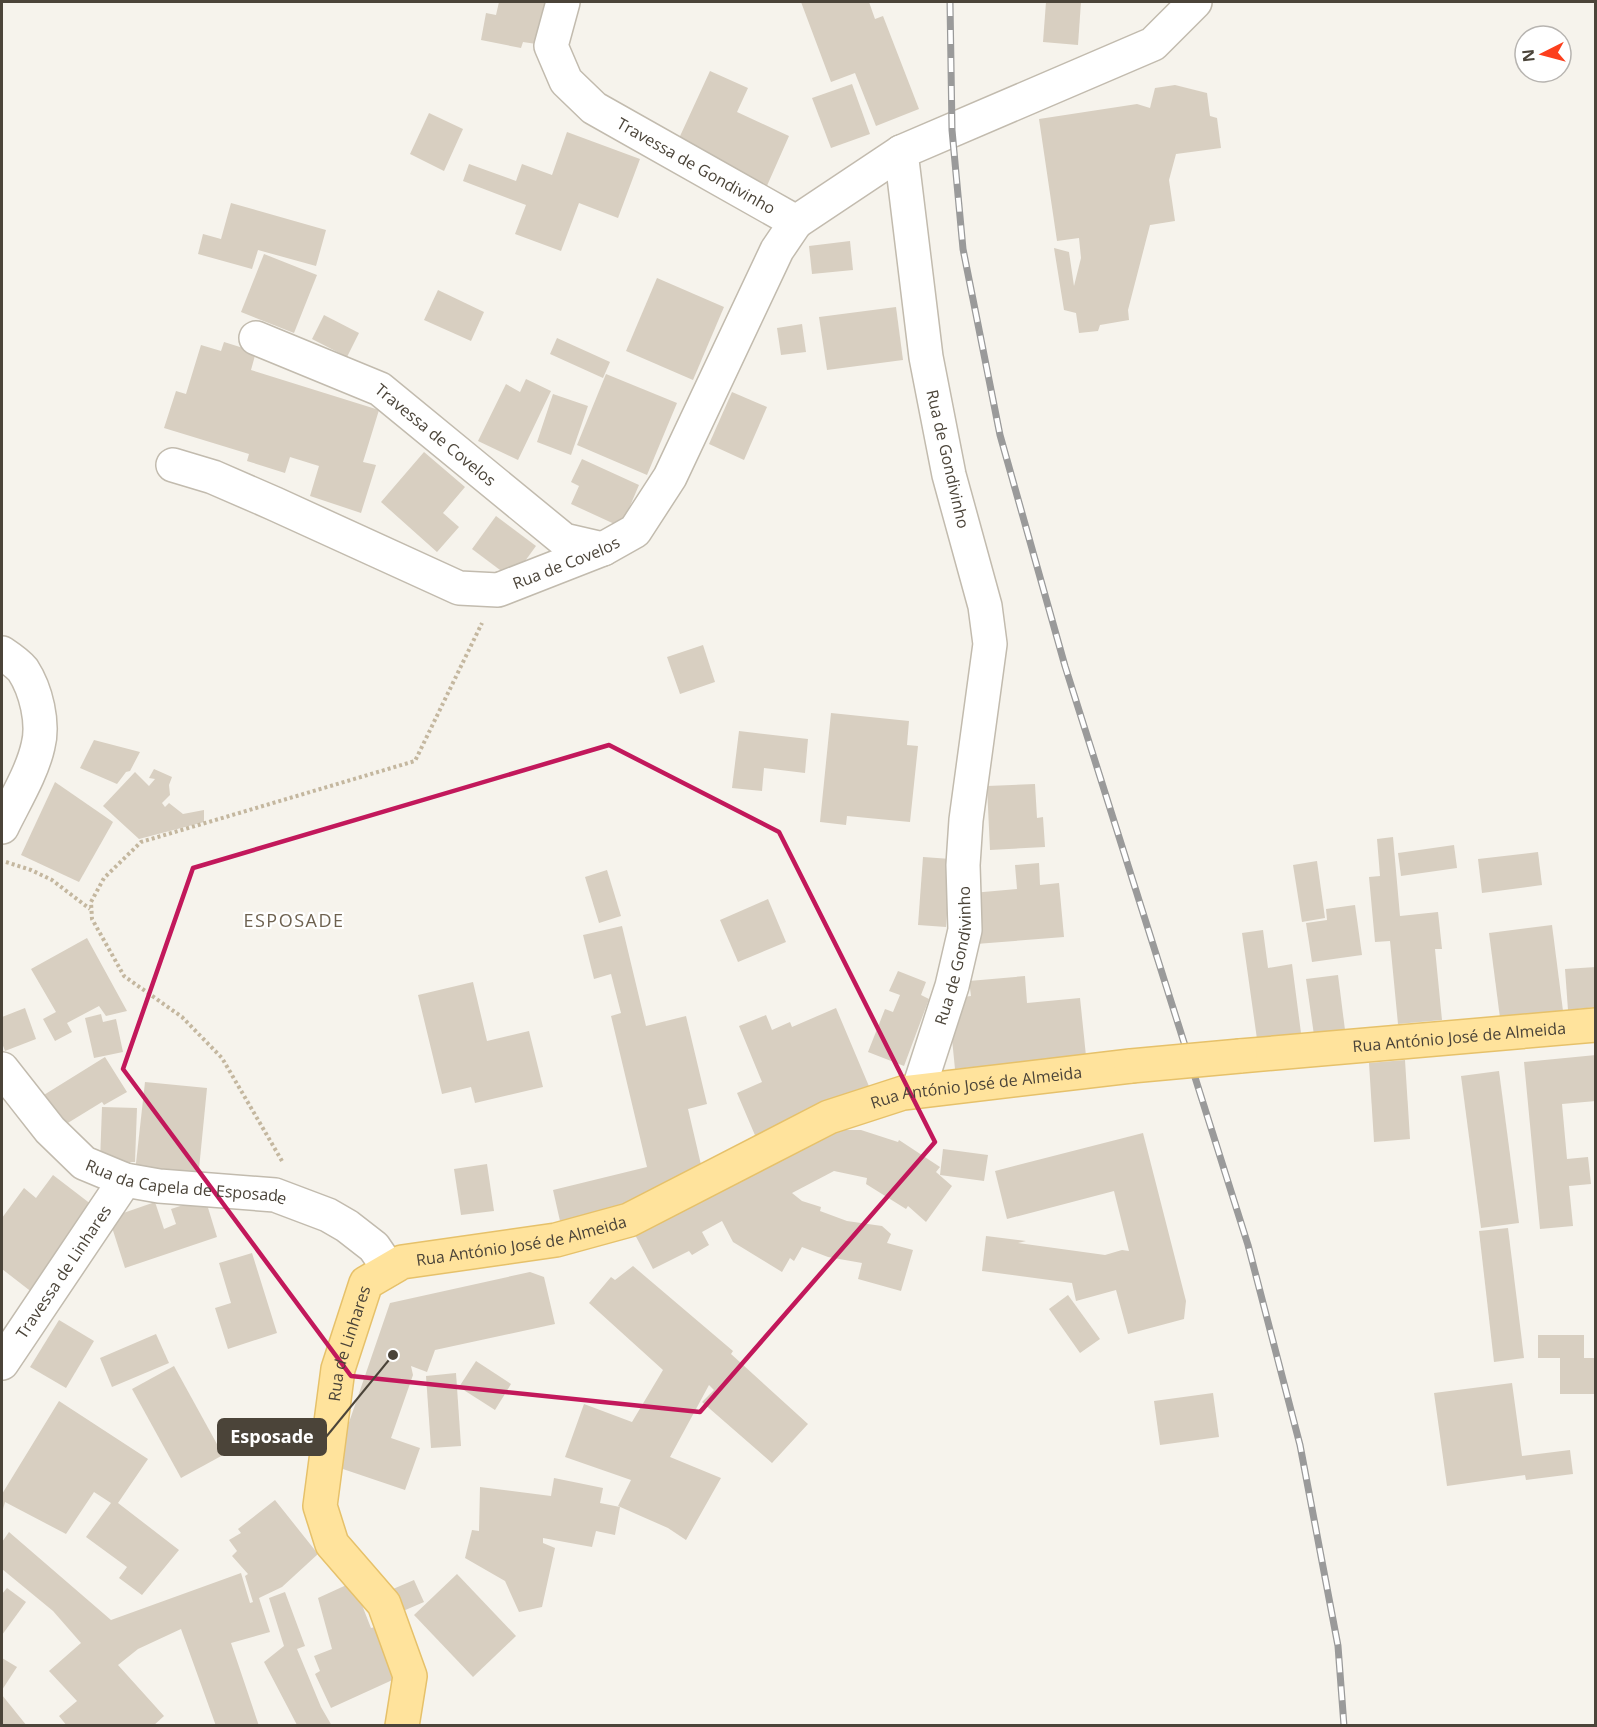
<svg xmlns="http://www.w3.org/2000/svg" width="1597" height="1727" font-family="'Open Sans',sans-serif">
  <rect width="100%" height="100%" fill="#f6f3ec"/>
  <g fill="#d8cfc1">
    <path d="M499 2H551L543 45 523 42 521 48 481 40 486 13 496 15Z"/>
    <path d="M801 2H869L875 19 883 16 919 109 876 126 855 73 831 82Z"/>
    <path d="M1046 2H1081L1078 45 1043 42Z"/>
    <path d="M710 71 748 88 737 112 789 136 766 188 675 147Z"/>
    <path d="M852 84 870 134 831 148 812 98Z"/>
    <path d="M1175 85 1207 93 1210 116 1217 118 1221 148 1176 154 1169 180 1175 221 1150 225 1128 310 1129 320 1100 325 1098 331 1079 333 1076 313 1064 310 1054 248 1069 252 1074 286 1081 258 1079 238 1057 241 1039 119 1137 104 1150 108 1155 88Z"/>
    <path d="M429 113 463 129 444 171 410 154Z"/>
    <path d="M567 132 640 159 618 218 579 203 561 251 515 234 526 205 463 181 469 164 516 181 522 164 552 175Z"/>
    <path d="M231 203 326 230 316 266 258 250 252 269 198 254 203 234 221 239Z"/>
    <path d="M850 241 853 270 812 274 809 246Z"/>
    <path d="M264 254 317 275 294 333 241 312Z"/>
    <path d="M657 278 724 307 693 380 626 351Z"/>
    <path d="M438 290 484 312 471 341 424 320Z"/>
    <path d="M896 307 903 360 827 370 819 317Z"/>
    <path d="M324 315 359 333 347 357 312 339Z"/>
    <path d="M802 324 806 352 781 355 777 328Z"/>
    <path d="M557 338 610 362 603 378 550 354Z"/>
    <path d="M224 342 256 352 251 370 379 410 363 462 376 465 361 513 310 496 319 466 290 457 285 473 247 461 249 454 164 428 176 391 186 394 201 345 221 351Z"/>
    <path d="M606 374 677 403 647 475 577 445Z"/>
    <path d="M526 379 551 391 518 460 478 441 506 384 520 392Z"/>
    <path d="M732 392 767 407 744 460 709 444Z"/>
    <path d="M553 394 588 406 571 455 537 442Z"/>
    <path d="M424 452 465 487 443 513 459 527 437 552 381 502Z"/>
    <path d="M582 459 639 485 621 527 571 504 579 486 571 482Z"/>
    <path d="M496 516 536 546 512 579 472 549Z"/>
    <path d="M703 645 715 682 680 694 667 657Z"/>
    <path d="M831 713 909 721 907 745 918 746 910 822 847 816 846 825 820 822Z"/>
    <path d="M739 731 808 739 805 773 764 768 762 791 732 788Z"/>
    <path d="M94 740 140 752 130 771 126 772 117 784 80 768Z"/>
    <path d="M154 769 172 777 169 785 170 795 162 803 165 807 169 803 183 814 204 810V822L139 839 103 806 135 772 149 786 155 779 149 778Z"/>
    <path d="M55 782 113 822 79 882 21 855Z"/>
    <path d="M1035 784 1037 818 1043 817 1045 847 990 850 987 786Z"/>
    <path d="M1393 837 1400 916 1438 912 1442 949H1435L1442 1020 1398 1024 1390 941 1375 942 1369 877 1380 876 1377 839Z"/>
    <path d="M1454 845 1457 868 1401 876 1398 853Z"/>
    <path d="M1538 852 1542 885 1482 893 1478 859Z"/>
    <path d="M923 857 951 859 946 927 918 925Z"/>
    <path d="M1317 861 1325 918 1302 922 1293 865Z"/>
    <path d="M1039 863 1040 885 1059 883 1064 937 976 944 972 893 1017 889 1015 865Z"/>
    <path d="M607 870 621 916 599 923 585 877Z"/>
    <path d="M768 899 786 942 738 962 720 920Z"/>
    <path d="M1355 905 1362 955 1312 962 1306 923 1327 920 1326 909Z"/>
    <path d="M1552 925 1563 1011 1500 1018 1489 933Z"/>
    <path d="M622 926 646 1026 686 1016 707 1104 688 1109 706 1186 560 1221 553 1190 647 1167 611 1016 621 1013 611 974 594 979 583 935Z"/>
    <path d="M1263 930 1268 968 1292 964 1301 1033 1257 1039 1242 933Z"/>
    <path d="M87 938 127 1011 106 1016 99 1006 67 1023 72 1032 55 1041 43 1019 56 1012 31 969Z"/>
    <path d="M1596 967V1007L1568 1010 1565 969Z"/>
    <path d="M898 971 926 982 921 995 929 999 904 1066 868 1052 885 1009 893 1012 900 995 889 991Z"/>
    <path d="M1338 975 1345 1030 1314 1035 1306 979Z"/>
    <path d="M1025 976 1027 1003 1080 998 1086 1056 955 1069 948 999 971 996 969 981Z"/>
    <path d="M473 982 487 1041 529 1031 543 1087 475 1103 471 1087 442 1094 418 995Z"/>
    <path d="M25 1008 36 1039 5 1051 2 1043V1017Z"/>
    <path d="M836 1008 871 1091 757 1140 737 1093 762 1082 739 1026 766 1015 772 1030 790 1022 792 1027Z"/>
    <path d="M101 1014 103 1022 116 1019 123 1052 94 1058 85 1018Z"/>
    <path d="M1596 1055V1101L1562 1104 1567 1159 1588 1157 1591 1184 1569 1186 1573 1226 1540 1229 1524 1062Z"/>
    <path d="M105 1057 127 1092 104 1105 102 1102 58 1129 39 1098Z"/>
    <path d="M1405 1060 1410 1139 1374 1142 1369 1063Z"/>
    <path d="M1499 1071 1519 1223 1481 1228 1461 1076Z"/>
    <path d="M145 1082 207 1088 198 1179 135 1172Z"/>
    <path d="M102 1107 137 1108 135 1162H100Z"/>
    <path d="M828 1130H861L898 1142 899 1140 940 1167 936 1172 952 1186 926 1222 908 1206 906 1209 866 1184 867 1178 834 1171 792 1193 802 1201 821 1207 820 1211 847 1221 882 1226 891 1234 887 1243 913 1250 901 1291 858 1279 862 1263 828 1257 802 1247 794 1261 790 1258 782 1272 733 1242 722 1221 702 1232 709 1245 692 1255 689 1251 653 1269 633 1231Z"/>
    <path d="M1143 1133 1186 1301 1184 1319 1128 1334 1116 1290 1076 1301 1072 1283 982 1271 986 1236 1026 1241 1018 1243 1105 1255 1122 1250 1129 1251 1114 1191 1007 1219 995 1171Z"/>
    <path d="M943 1149 988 1155 984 1181 940 1175Z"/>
    <path d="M487 1164 494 1211 461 1215 454 1169Z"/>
    <path d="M53 1175 96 1208 33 1293 2 1269V1218L24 1188 36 1198Z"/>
    <path d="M205 1198 217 1237 125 1268 109 1218 155 1202 164 1229 176 1224 171 1209Z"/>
    <path d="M1508 1228 1524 1358 1494 1362 1479 1231Z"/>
    <path d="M252 1253 277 1333 228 1349 215 1308 231 1303 219 1263Z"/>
    <path d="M633 1266 733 1351 731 1354 808 1424 772 1463 702 1402 714 1390 709 1385 670 1457 721 1478 686 1540 668 1528 618 1506 631 1480 565 1457 584 1404 632 1422 663 1370 589 1303 611 1277 615 1280Z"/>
    <path d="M530 1272 544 1277 555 1324 435 1350 427 1372 411 1366 413 1375 391 1438 420 1448 405 1490 334 1466 390 1303Z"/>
    <path d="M1068 1295 1100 1339 1080 1353 1049 1309Z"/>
    <path d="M59 1320 94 1341 66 1388 30 1367Z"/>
    <path d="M156 1334 169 1363 112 1387 100 1358Z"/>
    <path d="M1538 1335H1584V1358H1596V1394H1560V1358H1538Z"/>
    <path d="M476 1361 511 1384 495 1410 459 1387Z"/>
    <path d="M174 1366 223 1455 181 1478 132 1389Z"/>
    <path d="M456 1373 461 1446 431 1448 426 1376Z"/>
    <path d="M1512 1383 1522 1456 1570 1450 1573 1474 1526 1480 1525 1475 1447 1486 1434 1393Z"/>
    <path d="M1213 1393 1219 1437 1160 1445 1154 1401Z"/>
    <path d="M59 1401 148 1459 118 1503 179 1550 142 1595 119 1578 127 1567 86 1537 111 1503 94 1492 66 1534 5 1502 2 1513V1494Z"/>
    <path d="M554 1478 603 1488 600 1503 620 1507 615 1535 596 1531 592 1547 543 1538V1543L555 1548 542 1607 519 1612 505 1581 465 1558 472 1530 479 1531 480 1487 551 1496Z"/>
    <path d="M275 1500 318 1554 282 1587 259 1598 270 1632 231 1643 259 1726H216L181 1629 138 1649 118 1665 164 1716 153 1726H67L59 1716 77 1701 49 1671 81 1643 53 1611 2 1569V1542L9 1532 111 1620 241 1573 250 1603 253 1602 245 1576 248 1574 232 1556 237 1551 229 1540 241 1533 238 1529Z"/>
    <path d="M457 1574 516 1636 473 1677 414 1615Z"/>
    <path d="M414 1580 424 1602 403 1611 393 1589Z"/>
    <path d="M353 1582 371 1628 375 1627 399 1677 331 1708 315 1674 320 1671 314 1656 332 1649 318 1598Z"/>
    <path d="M7 1588 26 1602 2 1635V1594Z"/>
    <path d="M285 1592 305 1646 297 1649 321 1707 332 1726 297 1725 264 1662 284 1646 269 1598Z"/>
    <path d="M2 1658 17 1667 2 1690Z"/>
    <path d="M2 1695 27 1726H2Z"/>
  </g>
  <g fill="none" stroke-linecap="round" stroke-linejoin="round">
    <g stroke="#c2bbae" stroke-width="36">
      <g id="minor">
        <path id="s1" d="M563 2 551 46 566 81 594 108 796 222 901 152"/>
        <path id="s2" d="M256 338 380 389 564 540 603 549"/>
        <path id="s3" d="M173 465 213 477 275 504 459 588 498 590 603 549 635 531 670 477 777 250 796 222"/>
        <path d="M2 653C8 657 18 664 23 670 36 690 44 723 38 746 32 773 14 802 2 827"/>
        <path id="s4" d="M2 1069 50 1130 84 1163 125 1180 159 1186 275 1195 328 1215 347 1226 374 1247 389 1269"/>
        <path id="s5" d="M918 1091 952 986 965 930 963 865 966 820 990 644 985 606 949 475 926 357 901 152 1153 44 1195 2"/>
        <path id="s6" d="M2 1363 125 1180"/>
      </g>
    </g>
    <g stroke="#e6c16a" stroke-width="36">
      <g id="major">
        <path id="s7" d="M1240 1056 1596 1025"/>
        <path id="s8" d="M402 1726 410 1676 384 1604 332 1544 320 1506 338 1369 366 1283 402 1262 556 1240 629 1220 829 1117 903 1093 1131 1066"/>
      </g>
    </g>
    <g stroke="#c4b79f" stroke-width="4" stroke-dasharray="3 3" stroke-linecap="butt">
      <path d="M6 862 31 870 52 880 90 909"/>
      <path d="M282 1161 222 1058 182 1017 124 976 92 919 91 902 104 878 141 842 415 761 482 623"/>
    </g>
    <use href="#minor" stroke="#fff" stroke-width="33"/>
    <use href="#major" stroke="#ffe39c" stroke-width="33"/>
    <g stroke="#9a9a9a" stroke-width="7">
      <path id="rail" d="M950 2 952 130 963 249 1000 435 1065 666 1248 1245 1300 1445 1338 1646 1344 1726"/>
    </g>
    <use href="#rail" stroke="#fff" stroke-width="4.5" stroke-dasharray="14" stroke-linecap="butt"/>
    <g stroke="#e6c16a" stroke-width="36" stroke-linecap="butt">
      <path id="major-bridge" d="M1131 1066 1240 1056"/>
    </g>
    <use href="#major-bridge" stroke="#ffe39c" stroke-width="33"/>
  </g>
  <path fill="none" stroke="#c2185b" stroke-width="4.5" stroke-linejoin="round" d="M609 745 779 832 935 1142 700 1412 351 1376 123 1069 193 868Z"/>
  <g text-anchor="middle" stroke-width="4.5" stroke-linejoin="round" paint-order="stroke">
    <g font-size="16" fill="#4b4439" stroke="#fff">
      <text dy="6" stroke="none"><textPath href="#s1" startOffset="240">Travessa de Gondivinho</textPath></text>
      <text dy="6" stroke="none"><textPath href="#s2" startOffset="206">Travessa de Covelos</textPath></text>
      <text transform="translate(948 459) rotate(77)" y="6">Rua de Gondivinho</text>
      <text dy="6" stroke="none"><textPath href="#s3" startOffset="424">Rua de Covelos</textPath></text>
      <text dy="6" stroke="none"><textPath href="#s5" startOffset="141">Rua de Gondivinho</textPath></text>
      <text dy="6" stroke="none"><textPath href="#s7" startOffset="220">Rua António José de Almeida</textPath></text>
      <text dy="6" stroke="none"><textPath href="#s8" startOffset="1124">Rua António José de Almeida</textPath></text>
      <text dy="6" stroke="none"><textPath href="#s4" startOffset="230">Rua da Capela de Esposade</textPath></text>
      <text dy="6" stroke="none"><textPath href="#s8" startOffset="638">Rua António José de Almeida</textPath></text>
      <text dy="6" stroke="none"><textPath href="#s6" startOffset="110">Travessa de Linhares</textPath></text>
      <text dy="6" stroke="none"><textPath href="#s8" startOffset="412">Rua de Linhares</textPath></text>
    </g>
    <g font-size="18" letter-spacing="1.5" fill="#6e6250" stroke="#fff">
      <text x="294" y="927">ESPOSADE</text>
    </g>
  </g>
  <path fill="none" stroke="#4b4439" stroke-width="2" d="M393 1355L326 1437"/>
  <circle fill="#4b4439" stroke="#fff" stroke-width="2" cx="393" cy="1355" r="6"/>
  <rect fill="#4b4439" stroke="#4b4439" stroke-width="2" x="218" y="1419" width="108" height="36" rx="6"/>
  <g font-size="18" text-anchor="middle" font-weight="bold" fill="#fff">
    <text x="272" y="1443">Esposade</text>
  </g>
  <rect width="1597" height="1727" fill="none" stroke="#4b4439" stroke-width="6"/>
  <g transform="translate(1543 54) rotate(264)"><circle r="28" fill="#ffffff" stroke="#b7b4b0" stroke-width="1.5"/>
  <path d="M0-4.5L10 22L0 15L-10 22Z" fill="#fc3f1d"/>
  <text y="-9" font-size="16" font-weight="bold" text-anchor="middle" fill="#4b4439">N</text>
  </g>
</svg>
